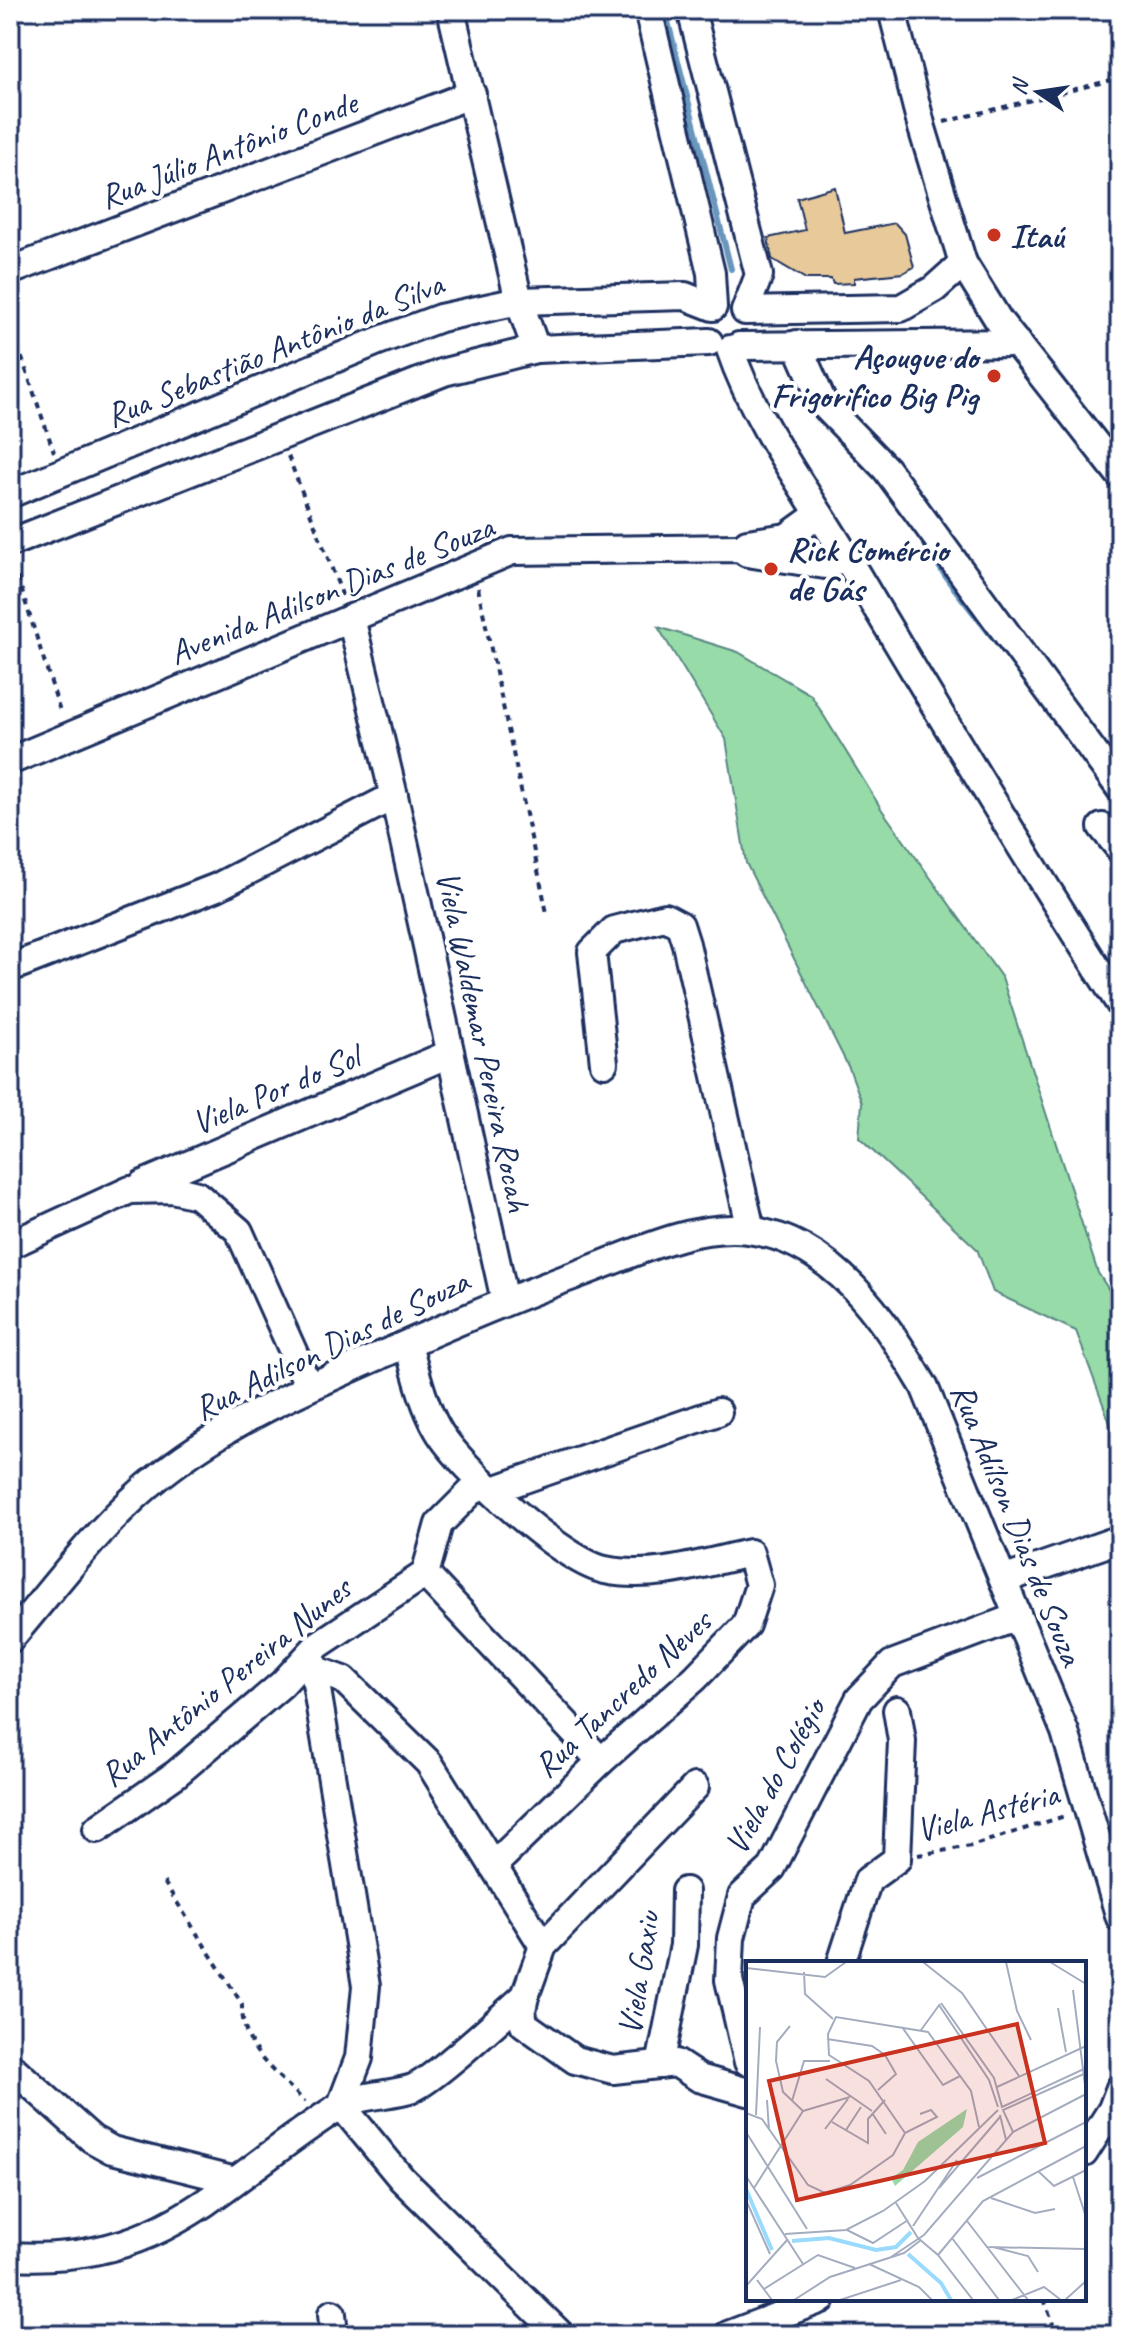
<svg xmlns="http://www.w3.org/2000/svg" width="1130" height="2345" font-family="Caveat,sans-serif">
  <rect width="100%" height="100%" fill="#fff"/>
  <filter id="ink" filterUnits="userSpaceOnUse"><feTurbulence type="fractalNoise" baseFrequency=".0125" numOctaves="2"/><feDisplacementMap in="SourceGraphic" scale="16" xChannelSelector="R" yChannelSelector="G"/><feConvolveMatrix kernelMatrix="1 2 1 2 8 2 1 2 1" color-interpolation-filters="sRGB"/></filter>
  <g filter="url(#ink)">
    <path fill="#97dca8" stroke="#598683" stroke-width="2" d="M658 627 738 652 811 695 882 810 1002 978 1098 1273 1120 1307V1450L1076 1331 993 1292 977 1249 859 1138 862 1103 849 1068 746 863 726 739Z"/>
    <g fill="none" stroke-linecap="round" stroke-linejoin="round">
      <g stroke="#6796bd" stroke-width="6">
        <path d="M665 10 731 269"/>
        <path d="M791 394 816 414"/>
        <path d="M916 531 950 583 1018 670"/>
        <path d="M1098 780 1120 812"/>
      </g>
    </g>
    <path fill="#e7c99a" stroke="#1b2f5e" stroke-width="2" d="M835 187 845 233 895 223 905 234 914 267 903 273 854 278V283L833 284 831 279H806L772 259 768 238 805 230 797 198Z"/>
    <g fill="none" stroke-linecap="round" stroke-linejoin="round">
      <g stroke="#1b2f5e" stroke-width="32">
        <g id="minor">
          <path d="M451 10 519 301 536 349"/>
          <path d="M691 10 759 275 745 311 901 308 934 289 963 263"/>
          <path d="M892 10 922 128 963 263 999 321 1120 475"/>
          <path d="M10 271 472 94"/>
          <path d="M797 344 824 405 886 469 1120 788"/>
          <path d="M739 346 1017 343"/>
          <path d="M730 349C756 426 810 495 851 565 939 713 1027 860 1120 1004"/>
          <path d="M10 494 378 341 440 318 519 301 685 296 713 307 711 273 648 10"/>
          <path d="M10 543 444 372 536 349 709 342"/>
          <path d="M747 543 787 537 819 514"/>
          <path d="M10 761 512 551 740 548 747 553 825 565 847 557"/>
          <path d="M394 796 505 1301"/>
          <path d="M1102 827 1120 849"/>
          <path d="M10 968 217 887 394 796 351 618"/>
          <path d="M604 1063 592 952 614 930 665 917 680 925 686 944 751 1230"/>
          <path d="M143 1184 449 1054"/>
          <path d="M10 1245 130 1190 172 1189 197 1195 239 1231 309 1387"/>
          <path d="M408 1344C416 1373 423 1404 438 1430 460 1468 564 1562 605 1570 653 1580 704 1563 750 1553L759 1585 746 1625 695 1678 601 1761 493 1866"/>
          <path d="M493 1490 718 1412"/>
          <path d="M425 1574 601 1761"/>
          <path d="M1003 1580 1120 1539"/>
          <path d="M10 1639C58 1583 103 1520 162 1474 226 1423 304 1389 379 1356 446 1327 512 1298 581 1273 633 1254 692 1223 749 1230 833 1241 885 1320 924 1386L1065 1732 1120 1918"/>
          <path d="M311 1653 366 1986 359 2058 341 2105"/>
          <path d="M313 1669 344 1680 429 1763 543 1946"/>
          <path d="M695 1787 543 1946 525 1996 522 2010 524 2024 575 2060 613 2070 676 2063 699 2078 748 2092"/>
          <path d="M97 1829 176 1774 282 1684 318 1645 425 1574 439 1524 482 1481"/>
          <path d="M841 1963 868 1880 897 1859 902 1741 897 1710"/>
          <path d="M748 2062 729 1980 731 1938 742 1896 772 1868 859 1699 892 1664 1017 1617"/>
          <path d="M660 2065 684 1945 685 1891"/>
          <path d="M10 2066 92 2139 112 2150 232 2180"/>
          <path d="M341 2105 402 2179 561 2335"/>
          <path d="M1084 2153 1112 2109 1120 2088"/>
          <path d="M10 2256C164 2266 218 2184 337 2108 357 2094 389 2096 413 2088 434 2080 503 2015 525 1996"/>
          <path d="M332 2314 334 2335"/>
          <path d="M728 2335 822 2299"/>
        </g>
      </g>
      <g stroke="#1b2f5e" stroke-width="4" stroke-dasharray="6 6" stroke-linecap="butt">
        <path d="M944 122 1120 78"/>
        <path d="M10 323 54 452"/>
        <path d="M288 456 343 597"/>
        <path d="M14 566 61 714"/>
        <path d="M478 588 547 913"/>
        <path d="M918 1855 971 1846 1068 1815"/>
        <path d="M164 1882 242 2004C241 2050 275 2071 305 2102"/>
        <path d="M1044 2299 1057 2335"/>
      </g>
      <use href="#minor" stroke="#fff" stroke-width="26"/>
    </g>
  </g>
  <g fill="#c8321e" stroke="#fff" stroke-width="3">
    <circle cx="994" cy="235" r="8"/>
    <circle cx="994" cy="376" r="8"/>
    <circle cx="771" cy="569" r="8"/>
  </g>
  <g text-anchor="middle" stroke-width="8" stroke-linejoin="round" paint-order="stroke">
    <g font-size="34" fill="#1b2f5e" stroke="#fff">
      <text transform="translate(228 149) rotate(-21)" y="12">Rua Júlio Antônio Conde</text>
      <text transform="translate(274 349) rotate(-22)" y="12">Rua Sebastião Antônio da Silva</text>
      <text transform="translate(331 589) rotate(-22)" y="12">Avenida Adilson Dias de Souza</text>
      <text transform="translate(484 1041) rotate(78)" y="12">Viela Waldemar Pereira Rocah</text>
      <text transform="translate(275 1089) rotate(-23)" y="12">Viela Por do Sol</text>
      <text transform="translate(331 1344) rotate(-26)" y="12">Rua Adilson Dias de Souza</text>
      <text transform="translate(1018 1524) rotate(68)" y="12">Rua Adílson Dias de Souza</text>
      <text transform="translate(225 1681) rotate(-39)" y="12">Rua Antônio Pereira Nunes</text>
      <text transform="translate(622 1693) rotate(-43)" y="12">Rua Tancredo Neves</text>
      <text transform="translate(774 1776) rotate(-61)" y="12">Viela do Colégio</text>
      <text transform="translate(987 1811) rotate(-15)" y="12">Viela Astéria</text>
      <text transform="translate(638 1973) rotate(-81)" y="12">Viela Gaxiu</text>
    </g>
    <g font-size="34" font-weight="bold" fill="#1b2f5e" stroke="#fff" text-anchor="start">
      <text x="1010" y="247">Itaú</text>
      <text x="978" y="368" text-anchor="end">Açougue do<tspan x="978" dy="39">Frigorifico Big Pig</tspan></text>
      <text x="787" y="561">Rick Comércio<tspan x="787" dy="39">de Gás</tspan></text>
    </g>
  </g>
  <g transform="translate(746 1961)">
    <rect width="340" height="340" fill="#fff"/>
    <path d="M221 148 217 166 149 225 145 217 157 209 172 181Z" fill="#97dca8"/>
    <path fill="none" stroke="#9adafc" stroke-width="4" d="M0 228 26 289M46 280 83 277 130 289 150 286 165 271M162 293 195 322 205 339"/>
    <path fill="none" stroke="#a4acbf" stroke-width="2" d="M177 1 216 32 273 115M260 1 271 50 285 79M304 1 340 23M0 7 79 16 100 1M58 11 59 33 87 58M327 29 340 132M195 42 248 117 256 146 340 107M193 44 243 119 252 146M312 47 320 91M44 65 31 81 30 100 37 131 57 150M156 66 197 124 214 115M175 69 194 43M81 78 126 85 139 94 150 113 132 129M80 118 126 150M251 126 340 85M21 139 23 169M46 140 58 100H84M57 150 104 136M0 152 16 158 62 224 79 232 104 224 147 194 159 172M126 152 140 173M10 154 14 66M254 154 260 179M86 161 122 182V158L139 139M79 168 102 138M100 169 115 146M0 171 61 268M267 171 257 149 340 112M159 172 123 120 83 94 82 73 90 56 182 71 225 130 233 166M159 172 191 156 185 149 174 153M293 211 308 225 340 209M0 215 57 303M327 216 340 256M231 217 340 161M8 227 57 150M193 227 254 156M245 237 289 252 309 248M0 239 24 293M150 242 172 277 192 294 227 339M221 260 282 339M167 265 211 199M101 269 127 282 162 259M39 273 100 269 137 250 179 220 252 149M206 277 253 339M240 286 340 288M247 286 282 295 292 311M192 294 237 240 340 185M145 296 178 274 267 171 340 133M123 303 173 326 186 339M11 319 26 339M0 325 42 278M18 328 72 294 109 307M48 339 84 316 158 292 175 279M94 339 155 319M266 339 298 326 315 339M319 339 340 320"/>
    <path fill="#c8321e" fill-opacity="0.15" stroke="#c8321e" stroke-width="4" d="M271 63 299 182 51 239 23 120Z"/>
    <rect width="340" height="340" fill="none" stroke="#1b2f5e" stroke-width="4"/>
  </g>
  <rect width="1130" height="2345" fill="none" stroke="#fff" stroke-width="40"/>
  <rect x="20" y="20" width="1090" height="2305" fill="none" stroke="#1b2f5e" stroke-width="3" filter="url(#ink)"/>
  <g transform="translate(1038 92) rotate(283)" stroke="#ffffff" stroke-width="6" paint-order="stroke">
  <path d="M0-6L14 30L0 20L-14 30Z" fill="#1b2f5e"/>
  <text y="-12" font-size="22" font-weight="bold" text-anchor="middle" fill="#1b2f5e">N</text>
  </g>
</svg>
